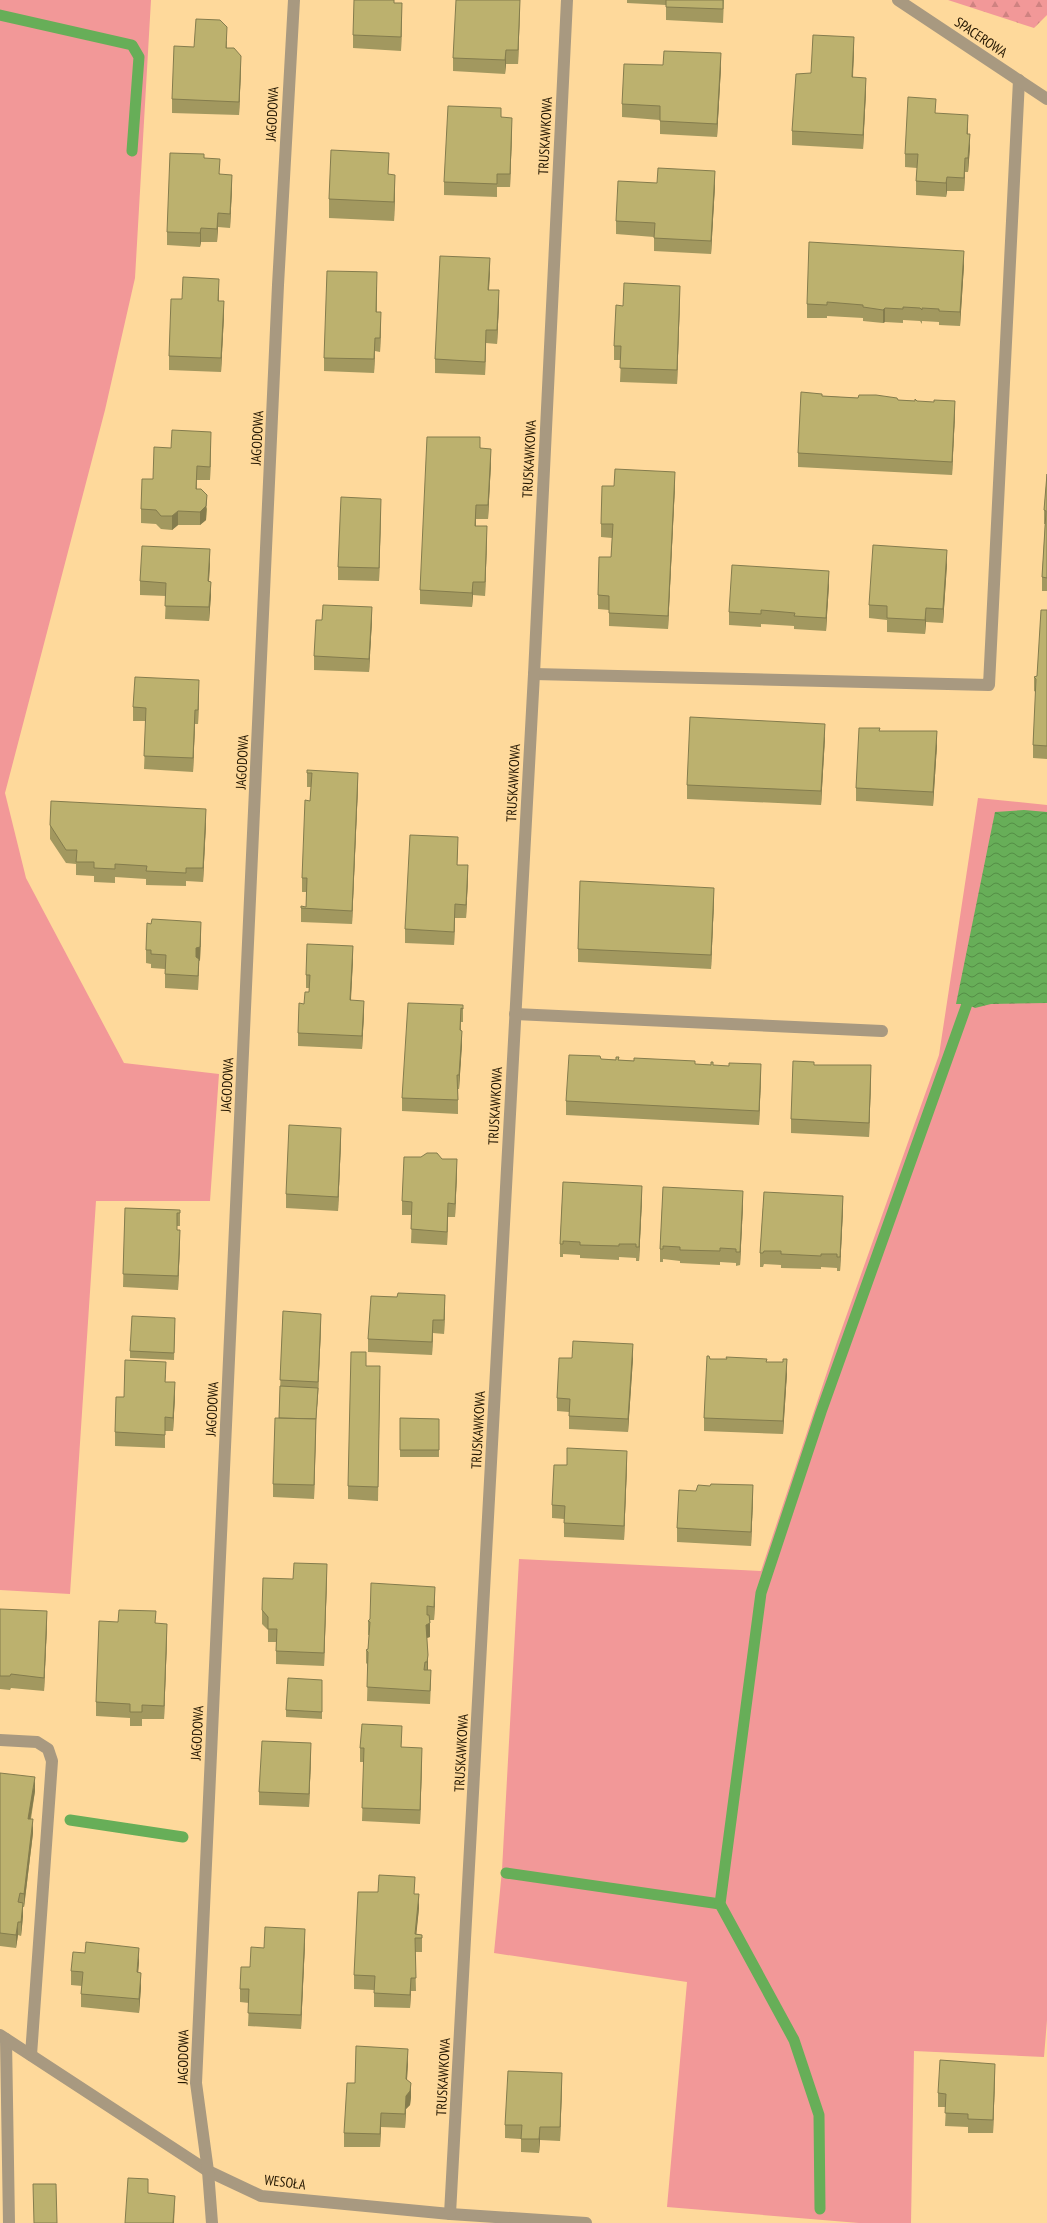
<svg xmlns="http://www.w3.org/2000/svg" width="1047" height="2223" font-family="'PT Sans Narrow',sans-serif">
  <defs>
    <pattern id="forest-firs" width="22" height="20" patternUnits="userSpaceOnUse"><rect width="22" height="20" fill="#f29898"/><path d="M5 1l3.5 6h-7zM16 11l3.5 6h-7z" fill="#cf8281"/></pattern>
    <pattern id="water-waves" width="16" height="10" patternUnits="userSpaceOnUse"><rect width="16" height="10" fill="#67ae58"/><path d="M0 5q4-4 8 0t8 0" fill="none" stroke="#548d46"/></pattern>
  </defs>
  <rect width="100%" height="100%" fill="#fed99b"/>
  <g fill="#f29898">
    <path d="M0 0H151L135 278 105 410 5 793 26 878 124 1063 219 1074 210 1201H96L70 1594 0 1590Z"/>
    <path d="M978 798 1047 805V2020L1044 2057 914 2051 911 2223H859L667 2207 687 1982 494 1953 502 1870 519 1559 761 1571 836 1345 939 1055Z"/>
  </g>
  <path fill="url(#forest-firs)" d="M948 0H1047V15L1034 28Z"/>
  <path fill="url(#water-waves)" d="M1024 810 1047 812V1003L991 1004 975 1008 967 1004H956L995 812Z"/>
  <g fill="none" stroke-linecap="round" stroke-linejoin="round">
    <g stroke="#67ae58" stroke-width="11">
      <path d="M0 15 132 45 139 57 132 151"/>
      <path d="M70 1820 183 1837"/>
      <path d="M506 1873 720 1904"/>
      <path d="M820 2209 819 2115 794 2040 720 1904 761 1593 821 1412 967 1004"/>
    </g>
    <g stroke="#a89980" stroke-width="12">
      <path d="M534 674 989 685 1019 80"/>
      <path d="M515 1014 882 1031"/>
      <path d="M0 1740 37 1742 48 1749 52 1761 31 2055"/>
      <path d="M6 2039 9 2223"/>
    </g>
    <g stroke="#a89980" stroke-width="12">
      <path d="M898 0 1047 99"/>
      <path d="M0 2035 208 2171 261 2196 450 2214 586 2223"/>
      <path d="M450 2214 534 674 567 0"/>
      <path d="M212 2223 208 2171 196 2083 278 285 294 0"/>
    </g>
  </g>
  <g fill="#a2985f">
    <path d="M627 0H724L723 23 666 20V5L627 3Z"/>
    <path d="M520 8 518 64H506L505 74 453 71V58Z"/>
    <path d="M402 17 401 51 353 48V35Z"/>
    <path d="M227 41V48L241 69 239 115 172 113V99L194 47Z"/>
    <path d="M854 51 853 77 866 91 863 149 792 145V131L811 73Z"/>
    <path d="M721 67 717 137 660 134V120L622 117V104Z"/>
    <path d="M936 113 968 128 967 134 970 147 968 172H965L964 191H947L946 197 916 195V181L917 168 905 167V154Z"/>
    <path d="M501 117 512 132 510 187H497V197L444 195V182Z"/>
    <path d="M204 158 220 174 232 188 230 228 218 227 217 242H201L200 247 167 245V232Z"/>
    <path d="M389 174 395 194 394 221 329 218V199Z"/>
    <path d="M657 183 715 185 711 254 654 251V237L616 234V221Z"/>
    <path d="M964 265 960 326 939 325V322L922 321V324L920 321 903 320V323L885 322 883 323 863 321V318L827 316V318H807V304Z"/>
    <path d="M490 271 489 290 499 304 497 344 486 343 485 375 435 373V359Z"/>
    <path d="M377 286V312L381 326 380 352 375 351 374 373 324 371V358Z"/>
    <path d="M219 292V301L224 315 221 372 169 370V356L182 299Z"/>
    <path d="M680 299 677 384 620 382 621 360H614V346L623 306Z"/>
    <path d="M822 396 917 401 955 414 952 475 798 467V453Z"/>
    <path d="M211 446 210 480H197V489L207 509 206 520 200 525H178L172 530 161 529 156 524 141 523V509L153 479 171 448Z"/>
    <path d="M480 448 491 463 488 519H476V526L487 539 485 596 473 595 472 607 420 604V590Z"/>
    <path d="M1047 474V591H1042V577L1045 524H1044V510Z"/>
    <path d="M675 485 668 629 609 626V610L598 609V595L611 557 612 538 601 537V524L614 486Z"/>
    <path d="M381 512 379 581 338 580V567Z"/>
    <path d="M210 563 209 581 211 595 209 621 165 619 166 596 140 595V581Z"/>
    <path d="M947 564 943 623 926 622 925 634 887 632V620L869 618V605Z"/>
    <path d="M829 584 826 631 794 629V626L761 624V627L729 625V612Z"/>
    <path d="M1047 610V759L1033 758V745L1036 692 1034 691V677L1037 676Z"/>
    <path d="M322 620H372L369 672 314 670V656Z"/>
    <path d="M199 694 198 724H195L193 772 144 769 146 721H133V707Z"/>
    <path d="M880 731 937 745 933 806 856 801V788Z"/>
    <path d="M825 737 821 805 687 799V785Z"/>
    <path d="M307 770 358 786 352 924 301 922V908L306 907V892H302V878L310 801 311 787H307Z"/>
    <path d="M206 823 203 882 186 881V886L146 885V879L115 877V883L94 882V876L76 875V864L66 863 50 839V825Z"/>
    <path d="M458 851 457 865 468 878 466 918H455L454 945 405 943V929Z"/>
    <path d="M714 901 711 969 578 962V949Z"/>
    <path d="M201 936 200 960 199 961 198 990 165 988V969L151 968V964L146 963V950Z"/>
    <path d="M353 959 351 1000 364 1014 362 1049 298 1046V1033L304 1004 309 992V988H306V975Z"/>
    <path d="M463 1005V1022H461V1030L462 1044 459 1089H458V1114L402 1111V1098Z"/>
    <path d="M601 1059 713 1065 761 1077 759 1125 566 1115V1101Z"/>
    <path d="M814 1065 871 1079 869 1137 791 1133V1119Z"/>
    <path d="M341 1141 338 1211 286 1208V1194Z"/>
    <path d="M442 1159 457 1173 455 1217H448L447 1245 411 1243 412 1215H402V1201Z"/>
    <path d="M563 1182 642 1199 639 1261H636V1258L619 1257V1260L580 1258V1255L563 1254V1257H560V1244Z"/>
    <path d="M663 1187 743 1205 740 1265 736 1266V1263L720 1262V1265L680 1263V1261L663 1259V1262H660V1249Z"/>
    <path d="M764 1192 843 1209 840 1271H837V1268L821 1267V1269L781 1268V1265L764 1264 763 1267H760V1253Z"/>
    <path d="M125 1208 180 1210V1226H177V1230L180 1243 178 1290 123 1287Z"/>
    <path d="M445 1309 444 1334 433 1333 432 1355 368 1352V1339Z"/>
    <path d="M283 1311 321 1327 318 1395 316 1419 314 1499 273 1497V1484L279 1418Z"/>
    <path d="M175 1324 174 1360 130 1358V1351Z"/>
    <path d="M633 1358 628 1432 569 1429V1412L557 1411V1398Z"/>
    <path d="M710 1359 767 1362 787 1373 783 1434 704 1431V1418Z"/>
    <path d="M366 1366 380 1380 378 1501 348 1499V1486Z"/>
    <path d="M166 1375 165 1382 175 1396 173 1431H165V1448L115 1446V1432L124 1397Z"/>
    <path d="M400 1418 439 1419V1457H400Z"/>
    <path d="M627 1465 624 1540 564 1537V1519L552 1518V1505Z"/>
    <path d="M753 1499 751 1546 677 1542V1528Z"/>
    <path d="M327 1577 324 1666 276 1664V1642H268V1630L262 1624V1610L293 1579Z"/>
    <path d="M435 1600 434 1620H430V1637L427 1638 428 1670 431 1684 430 1704 367 1701 368 1665 366 1663V1650L368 1649 369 1635H368V1621Z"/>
    <path d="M0 1609 47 1625 44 1691 11 1688 10 1690 0 1689Z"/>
    <path d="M156 1623 167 1638 164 1719H142V1726H130V1718L96 1716V1702Z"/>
    <path d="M322 1680V1719L286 1717V1710Z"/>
    <path d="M402 1740 401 1747 422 1762 420 1824 362 1821 364 1762H360V1748Z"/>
    <path d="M311 1757 309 1807 259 1805V1792Z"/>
    <path d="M0 1773 35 1791 31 1819 33 1833 24 1907H23V1916L21 1936 18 1935 16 1948 0 1946Z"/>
    <path d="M414 1894 419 1908 416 1934 422 1935V1952H415L416 1991H411L410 2008 374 2007V1990L354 1989V1975Z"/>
    <path d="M305 1943 301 2029 248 2026 249 2003 240 2002V1989L250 1967 264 1948Z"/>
    <path d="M139 1962 138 1972 141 1987 139 2013 81 2007V1994L82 1986 71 1985V1971Z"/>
    <path d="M408 2063 407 2080 411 2097 410 2105 406 2109 405 2128 381 2127 380 2147H344V2133Z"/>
    <path d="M995 2078 993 2133H968V2127L945 2126 946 2107H938V2093Z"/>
    <path d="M562 2087 560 2141 540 2140 539 2153 521 2152V2139L505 2138V2125Z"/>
  </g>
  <g fill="#847c4d">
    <path d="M520 0V8L518 64V50Z"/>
    <path d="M402 3V17L401 51V37Z"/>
    <path d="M854 37V51L852 90V77Z"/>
    <path d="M506 50V64L505 74V60Z"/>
    <path d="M721 53V67L717 137V124Z"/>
    <path d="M241 56V69L239 115V102Z"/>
    <path d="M866 78V91L863 149V135Z"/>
    <path d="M968 115V128L967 148V134Z"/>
    <path d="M512 118V132L510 187V174Z"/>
    <path d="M970 134V147L968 172V158Z"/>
    <path d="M965 158V172L964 191V178Z"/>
    <path d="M715 171V185L711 254V241Z"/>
    <path d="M232 175V188L230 228V214Z"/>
    <path d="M395 175V194L394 221V202Z"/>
    <path d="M947 177V191L946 197V183Z"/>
    <path d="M218 213V227L217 242V229Z"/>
    <path d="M201 228V242L200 247V233Z"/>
    <path d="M964 251V265L960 326V312Z"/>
    <path d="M490 258V271L488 303V290Z"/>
    <path d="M680 286V299L677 384V370Z"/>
    <path d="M499 290V304L497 344V330Z"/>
    <path d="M224 301V315L221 372V358Z"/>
    <path d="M885 308V322L883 323V310Z"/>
    <path d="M381 312V326L380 352V338Z"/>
    <path d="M486 330V343L485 375V362Z"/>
    <path d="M375 338V351L374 373V359Z"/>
    <path d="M955 401V414L952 475V462Z"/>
    <path d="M211 432V446L210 480V467Z"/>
    <path d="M491 449V463L488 519V505Z"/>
    <path d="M675 472V485L668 629V616Z"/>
    <path d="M207 495 206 520 200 525V512Z"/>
    <path d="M381 499V512L379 581V568Z"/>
    <path d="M476 505V519L475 539V526Z"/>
    <path d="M178 511V525L172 530V516Z"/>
    <path d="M487 526V539L485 596V582Z"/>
    <path d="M210 549V563L208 595V581Z"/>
    <path d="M947 550V564L943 623V609Z"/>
    <path d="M829 571V584L826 631V618Z"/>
    <path d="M211 582V595L209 621V607Z"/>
    <path d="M473 582V595L472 607V593Z"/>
    <path d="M372 607V620L369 672V659Z"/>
    <path d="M926 608V622L925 634V620Z"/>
    <path d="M199 680V694L198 724V710Z"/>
    <path d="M195 710V724L193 772V758Z"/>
    <path d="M825 724V737L821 805V791Z"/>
    <path d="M937 731V745L933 806V792Z"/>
    <path d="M358 773V786L352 924V911Z"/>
    <path d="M206 809V823L203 882V868Z"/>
    <path d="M468 865V878L466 918V905Z"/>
    <path d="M714 888V901L711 969V955Z"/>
    <path d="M455 904V918L454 945V932Z"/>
    <path d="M201 922V936L200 960 199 961 198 990V976L196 970V948Z"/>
    <path d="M353 946V959L350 1014V1000Z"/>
    <path d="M364 1001V1014L362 1049V1036Z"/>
    <path d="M462 1031V1044L459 1089V1075Z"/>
    <path d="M761 1064V1077L759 1125V1111Z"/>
    <path d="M871 1065V1079L869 1137V1123Z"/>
    <path d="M341 1128V1141L338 1211V1197Z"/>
    <path d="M457 1159V1173L455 1217V1204Z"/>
    <path d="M642 1186V1199L639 1261V1247Z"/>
    <path d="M743 1191V1205L740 1265V1252Z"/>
    <path d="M843 1196V1209L840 1271V1257Z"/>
    <path d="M448 1203V1217L447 1245V1232Z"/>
    <path d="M180 1230V1243L178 1290V1276Z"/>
    <path d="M445 1295V1309L444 1334V1320Z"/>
    <path d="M321 1314V1327L318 1395 315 1433 318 1388Z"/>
    <path d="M433 1320V1333L432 1355V1342Z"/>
    <path d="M633 1344V1358L628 1432V1419Z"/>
    <path d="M787 1359V1373L783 1434V1421Z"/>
    <path d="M175 1382V1396L173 1431V1418Z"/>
    <path d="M316 1419V1433L314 1499V1485Z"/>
    <path d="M627 1451V1465L624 1540V1526Z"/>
    <path d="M753 1485V1499L751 1546V1532Z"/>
    <path d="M327 1564V1577L324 1666V1653Z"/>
    <path d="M435 1587V1600L434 1620V1607Z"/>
    <path d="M47 1611V1625L44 1691V1678Z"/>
    <path d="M430 1623V1637L426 1638V1625Z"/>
    <path d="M167 1624V1638L164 1719V1706Z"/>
    <path d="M428 1655V1669L427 1675V1662Z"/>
    <path d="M311 1743V1757L309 1807V1794Z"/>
    <path d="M422 1748V1762L420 1824V1810Z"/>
    <path d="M35 1777V1791L28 1832V1819Z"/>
    <path d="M33 1819V1833L24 1907V1894Z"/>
    <path d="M419 1894V1908L416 1938H415Z"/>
    <path d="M23 1903V1916L21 1936V1922Z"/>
    <path d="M18 1922V1935L16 1948V1935Z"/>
    <path d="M305 1929V1943L301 2029V2015Z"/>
    <path d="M139 1948V1962L137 1986V1972Z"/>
    <path d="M141 1973V1987L139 2013V1999Z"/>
    <path d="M411 1978V1991L410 2008V1995Z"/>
    <path d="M408 2049V2063L406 2092V2079Z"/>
    <path d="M995 2064V2078L993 2133V2120Z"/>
    <path d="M562 2073V2087L560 2141V2127Z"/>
    <path d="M411 2083V2097L410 2105 406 2109 405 2128V2114L406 2096Z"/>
    <path d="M381 2113V2127L380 2147V2134Z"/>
    <path d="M540 2127V2140L539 2153V2139Z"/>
    <path d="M175 2196 174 2223H173Z"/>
  </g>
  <g fill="#bcb16e" stroke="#847c4d">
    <path d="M354 0H394V3H402L401 37 353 35Z"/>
    <path d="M456 0H520L518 50H506L505 60 453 58Z"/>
    <path d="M666 0H723V9L666 7Z"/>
    <path d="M196 19 220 20 227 27 226 48H234L241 56 239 102 172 99 174 46 194 47Z"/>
    <path d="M813 35 854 37 852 77 866 78 863 135 792 131 796 74 811 73Z"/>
    <path d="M664 51 721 53 717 124 660 121V106L622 104 624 64 663 65Z"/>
    <path d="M908 97 936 99 935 113 968 115 967 134H970L968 158H965L964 178 947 177 946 183 916 181 918 154H905Z"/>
    <path d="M448 106 501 108V117L512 118 510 174H497V184L444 182Z"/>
    <path d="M331 150 389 153 388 174 395 175 394 202 329 199Z"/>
    <path d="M170 153 204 154V158L220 159 219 174 232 175 230 214 218 213 217 229 201 228 200 233 167 232Z"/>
    <path d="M658 168 715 171 711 241 654 238 655 223 616 221 618 181 657 183Z"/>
    <path d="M809 242 964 251 960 312 939 311V309L922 308V310L920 308 903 307V309L885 308 883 310 863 307V305L827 302V305L807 304Z"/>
    <path d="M440 256 490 258 488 290H499L498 311 497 330H486L485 362 435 359Z"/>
    <path d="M327 271 377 272 376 312H381L380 338H375L374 359 324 358Z"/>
    <path d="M183 277 219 279 218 301H224L221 358 169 356 171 299H182Z"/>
    <path d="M624 283 680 286 677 370 620 368 621 346H614L616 305 623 306Z"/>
    <path d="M801 392 822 394V396L858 398 859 395H876L897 398 898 400 915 401V399L917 401 934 402V400L955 401 952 462 798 453Z"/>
    <path d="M172 430 211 432 210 467 197 466 196 489H201L207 495 206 506 200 512 178 511 172 516H161L156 510 141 509 142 479H153L154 447 171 448Z"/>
    <path d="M427 437H480V448L491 449 488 505H476L475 526H487L485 582H473L472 593 420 590Z"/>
    <path d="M615 469 675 472 668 616 609 613V596L598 595 599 557H611L613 524H601L602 486H614Z"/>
    <path d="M1047 474V578L1042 577 1046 511 1044 510Z"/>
    <path d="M341 497 381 499 379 568 338 567Z"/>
    <path d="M873 545 947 550 943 609 926 608 925 620 887 618V606L869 605Z"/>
    <path d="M142 546 210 549 208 581 211 582 209 607 165 606 166 583 140 581Z"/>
    <path d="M732 565 829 571 826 618 794 616 795 613 761 610V614L729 612Z"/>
    <path d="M323 605 372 607 369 659 314 656 316 620H322Z"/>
    <path d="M1041 610H1047V746L1033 745 1036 679 1034 677 1037 676Z"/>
    <path d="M135 677 199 680 198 710H195L193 758 144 756 146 708 133 707Z"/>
    <path d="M690 717 825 724 821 791 687 785Z"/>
    <path d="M859 728H880L879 731H937L933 792 856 788Z"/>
    <path d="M307 770 358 773 352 911 301 908V906L306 907 307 878H302L305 800 310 801 312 773H307Z"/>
    <path d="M51 801 206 809 203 868H186V873L146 871 147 866 115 864V869L94 868V862H76L77 850H66L50 825Z"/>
    <path d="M410 835 458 837 457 865H468L466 905 455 904 454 932 405 929Z"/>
    <path d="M580 881 714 888 711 955 578 949Z"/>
    <path d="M152 919 201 922 200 947 196 948V957L199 959 198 976 165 974 166 955 151 954V950H146L147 923 151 924Z"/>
    <path d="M307 944 353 946 350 1000 364 1001 362 1036 298 1033 299 1003 304 1004 305 992H309L310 975H306Z"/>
    <path d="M408 1003 463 1005V1009L461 1008 460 1030 462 1031 459 1075H457L458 1100 402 1098Z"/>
    <path d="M569 1055 600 1056 601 1059 616 1060V1057H619L618 1060 634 1061V1058L695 1061V1064L711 1065V1062H713V1065L729 1066V1063L761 1064 759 1111 566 1101Z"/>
    <path d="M793 1061 814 1062V1065H871L869 1123 791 1119Z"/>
    <path d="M289 1125 341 1128 338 1197 286 1194Z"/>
    <path d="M427 1153H437L442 1159H457L455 1204 448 1203 447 1232 411 1229 412 1202 402 1201 404 1157H421Z"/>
    <path d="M563 1182 642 1186 639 1247H636V1244H619V1246L580 1245V1242L563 1241V1244H560Z"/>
    <path d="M663 1187 743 1191 740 1252H736V1249L720 1248V1251L680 1250V1247L663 1246V1249H660Z"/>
    <path d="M764 1192 843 1196 840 1257H837V1254H821V1256L781 1254V1251H764L763 1253H760Z"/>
    <path d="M125 1208 180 1210V1213H177V1230H180L178 1276 123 1274Z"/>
    <path d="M398 1293 445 1295 444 1320H433L432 1342 368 1339 371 1296 397 1297Z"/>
    <path d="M283 1311 321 1314 318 1382 280 1380Z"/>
    <path d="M132 1316 175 1318 174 1353 130 1351Z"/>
    <path d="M573 1341 633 1344 628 1419 569 1416 570 1399 557 1398 559 1358H572Z"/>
    <path d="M351 1352H366V1366H380L378 1487 348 1486Z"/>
    <path d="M707 1356H709L710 1359H727L726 1357 767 1359 766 1362H783V1359H787L783 1421 704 1418Z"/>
    <path d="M125 1360 166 1362 165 1382H175L173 1418 165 1417V1435L115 1432 116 1397H124Z"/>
    <path d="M280 1386 318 1388 316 1419 279 1418Z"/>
    <path d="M275 1418 316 1419 314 1485 273 1484Z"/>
    <path d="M400 1418 439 1419V1450H400Z"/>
    <path d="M567 1448 627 1451 624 1526 564 1523 565 1506 552 1505 554 1465H567Z"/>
    <path d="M711 1484 753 1485 751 1532 677 1528 679 1490 696 1491 698 1485 710 1486Z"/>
    <path d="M294 1563 327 1564 324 1653 276 1651 277 1629H268V1617L262 1610 263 1578 293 1579Z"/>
    <path d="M371 1583 435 1587 434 1607 427 1606V1615H429L430 1623 426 1625 428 1655 427 1662H425L424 1670H431L430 1691 367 1687 368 1652 366 1650 368 1649 370 1622 368 1621 370 1619Z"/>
    <path d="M0 1609 47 1611 44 1678 11 1674 10 1676H0Z"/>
    <path d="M119 1610 156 1611 155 1623 167 1624 164 1706 142 1705V1712H130V1704L96 1702 99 1621 118 1622Z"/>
    <path d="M288 1678 322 1680V1712L286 1710Z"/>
    <path d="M362 1724 402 1726 401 1747 422 1748 420 1810 362 1808 364 1748H360Z"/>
    <path d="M262 1741 311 1743 309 1794 259 1792Z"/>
    <path d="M0 1773 35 1777 28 1819H33L24 1894 20 1893 18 1902 23 1903 21 1922H18L16 1935 0 1933Z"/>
    <path d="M379 1875 415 1877 414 1894H419L415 1934 422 1935V1938H415L416 1978H411L410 1995 374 1993 375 1976 354 1975 358 1892H378Z"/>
    <path d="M265 1927 305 1929 301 2015 248 2013 249 1989H240L241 1967H250L251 1947 264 1948Z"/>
    <path d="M86 1942 139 1948 137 1972 141 1973 139 1999 81 1994 83 1972 71 1971 73 1952 85 1953Z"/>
    <path d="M356 2046 408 2049 406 2079 411 2083 410 2091 406 2096 405 2114 381 2113 380 2134 344 2133 347 2083H355Z"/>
    <path d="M940 2060 995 2064 993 2120 968 2119V2114L945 2113 946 2094 938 2093Z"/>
    <path d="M508 2071 562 2073 560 2127H540L539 2139H521L522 2125H505Z"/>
    <path d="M128 2178 148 2179V2193L175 2196 173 2223H125Z"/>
    <path d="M33 2184H56L57 2223H34Z"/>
  </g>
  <g text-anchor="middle" stroke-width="3" stroke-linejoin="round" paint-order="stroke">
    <g font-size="14" fill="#231600" stroke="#fed99b">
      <text transform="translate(981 37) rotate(34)" y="5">SPACEROWA</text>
      <text transform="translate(272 114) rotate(-87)" y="5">JAGODOWA</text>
      <text transform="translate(545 136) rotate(-87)" y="5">TRUSKAWKOWA</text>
      <text transform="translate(257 438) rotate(-87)" y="5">JAGODOWA</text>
      <text transform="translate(529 459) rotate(-87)" y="5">TRUSKAWKOWA</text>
      <text transform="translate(242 762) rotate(-87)" y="5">JAGODOWA</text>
      <text transform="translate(513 783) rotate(-87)" y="5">TRUSKAWKOWA</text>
      <text transform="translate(227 1085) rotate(-87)" y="5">JAGODOWA</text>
      <text transform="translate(495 1106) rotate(-87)" y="5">TRUSKAWKOWA</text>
      <text transform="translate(212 1409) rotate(-87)" y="5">JAGODOWA</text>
      <text transform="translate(478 1430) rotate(-87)" y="5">TRUSKAWKOWA</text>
      <text transform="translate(197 1733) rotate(-87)" y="5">JAGODOWA</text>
      <text transform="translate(461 1753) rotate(-87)" y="5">TRUSKAWKOWA</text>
      <text transform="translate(183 2057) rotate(-89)" y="5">JAGODOWA</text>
      <text transform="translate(443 2077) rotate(-87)" y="5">TRUSKAWKOWA</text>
      <text transform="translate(285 2182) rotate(7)" y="5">WESOŁA</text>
    </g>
  </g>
</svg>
